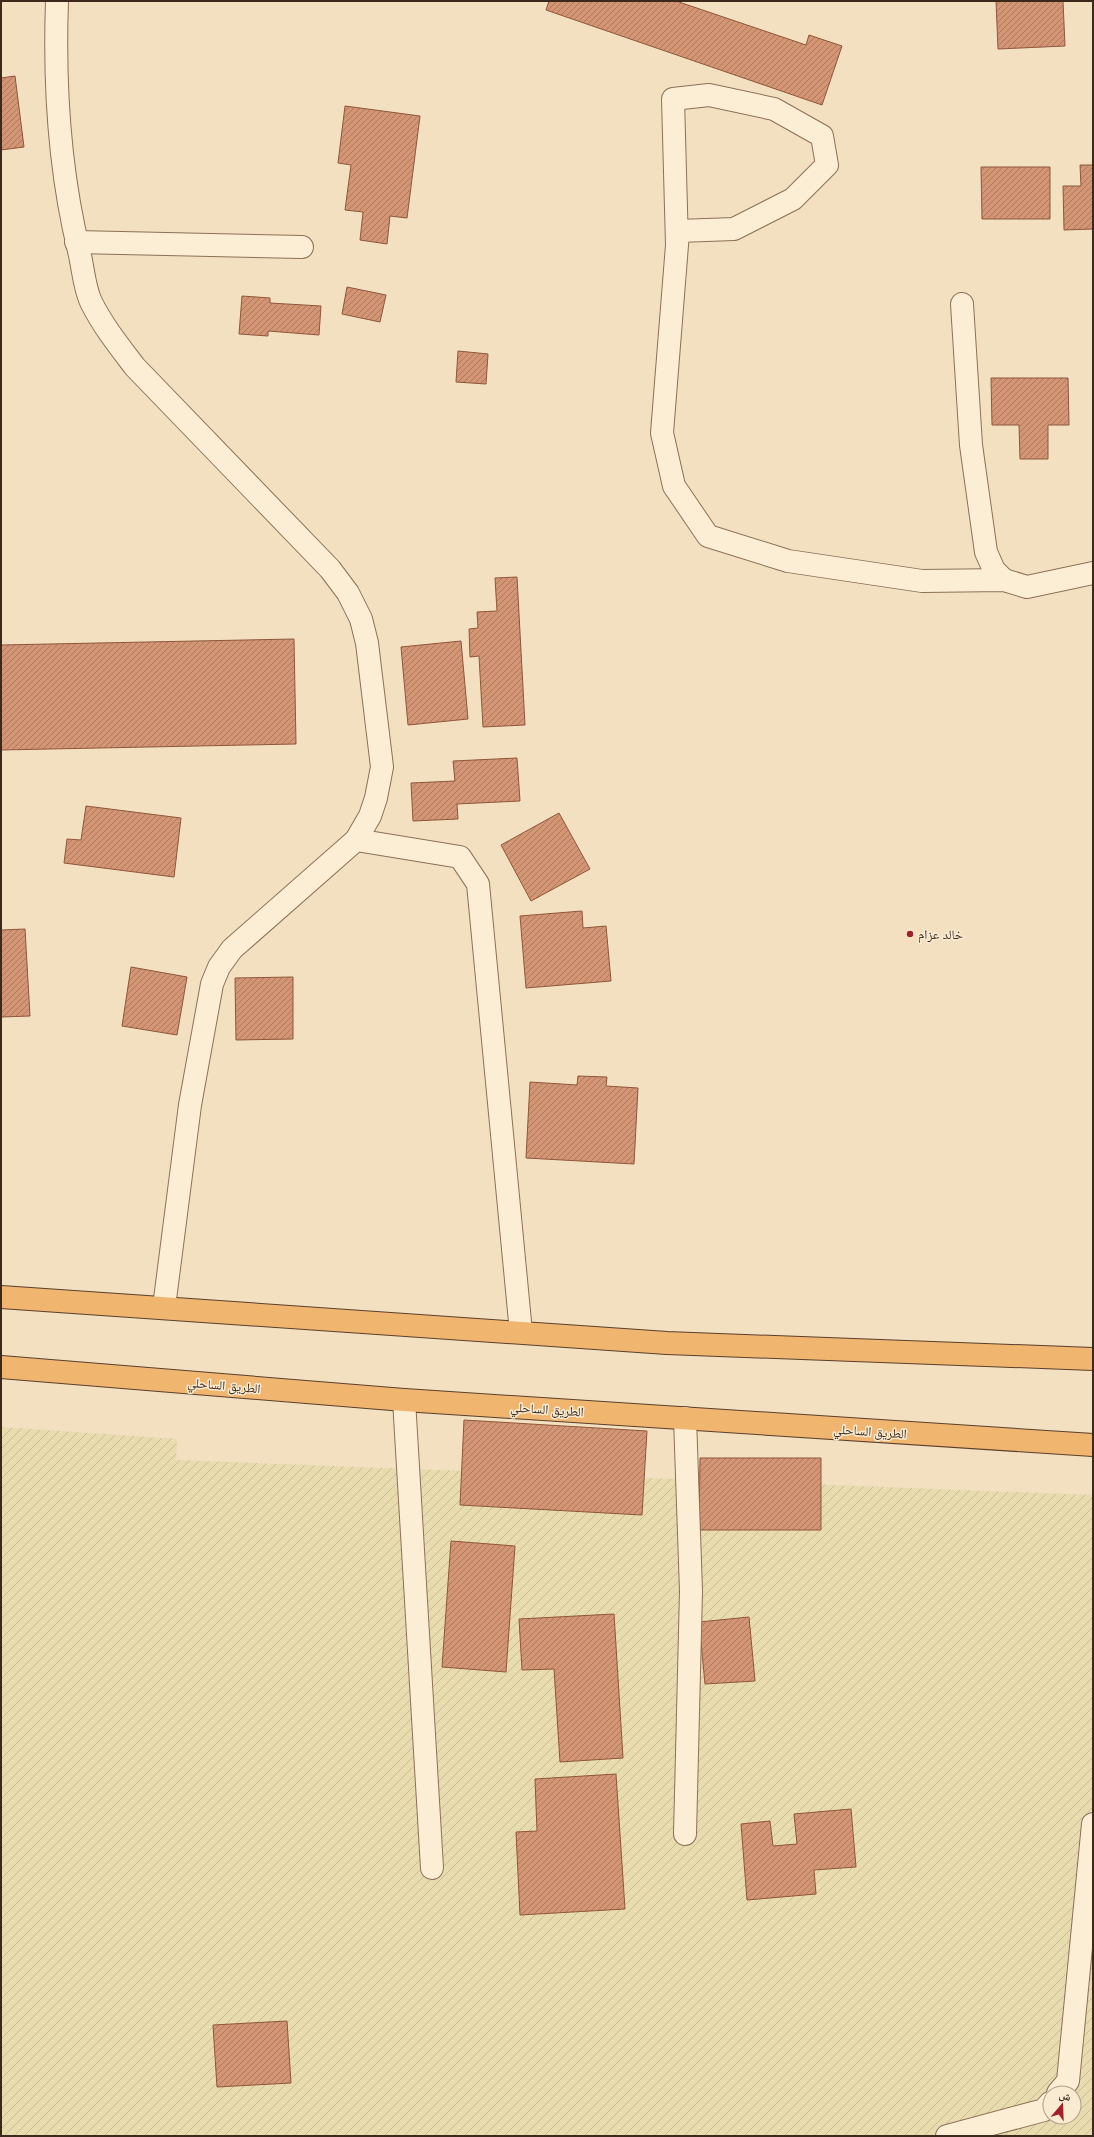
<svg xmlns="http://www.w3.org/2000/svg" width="1094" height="2137" font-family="'Roboto Serif','Noto Naskh Arabic',serif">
  <defs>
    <pattern id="farmland-furrows" width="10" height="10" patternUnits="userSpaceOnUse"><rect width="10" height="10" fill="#e8dbae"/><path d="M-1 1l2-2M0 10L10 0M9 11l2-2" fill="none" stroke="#c8bc95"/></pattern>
    <pattern id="building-hatch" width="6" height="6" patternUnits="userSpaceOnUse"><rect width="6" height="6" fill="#d39574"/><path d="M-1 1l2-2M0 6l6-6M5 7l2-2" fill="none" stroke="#ac7a5e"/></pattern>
  </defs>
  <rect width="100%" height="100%" fill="#f2e0c1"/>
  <path fill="url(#farmland-furrows)" fill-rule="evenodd" d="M1 1427 177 1439 176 1460 1093 1495V2136H1ZM1050 2093H1074V2117H1050Z"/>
  <g fill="url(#building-hatch)" stroke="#8f563a">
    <path d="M549 1H676L806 45 809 35 842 46 822 105 546 10Z"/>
    <path d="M996 1H1063L1065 46 998 49Z"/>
    <path d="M15 76 24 147 1 150V78Z"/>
    <path d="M345 106 420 116 407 218 390 216 387 244 360 240 363 212 345 210 351 165 338 163Z"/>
    <path d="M1080 165H1093V229L1064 230 1063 186H1081Z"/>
    <path d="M981 167H1050V219H982Z"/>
    <path d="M347 287 386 295 380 322 342 314Z"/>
    <path d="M242 296 270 298V303L321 306 319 335 268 331V336L239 334Z"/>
    <path d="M458 351 488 354 486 384 456 382Z"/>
    <path d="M991 378H1068L1069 425H1048V459H1020L1019 425H992Z"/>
    <path d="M517 577 525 725 483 727 479 656 470 657 469 629 478 628 477 612 497 611 495 578Z"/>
    <path d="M294 639 296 744 1 750V645Z"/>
    <path d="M461 641 468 719 408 725 401 647Z"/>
    <path d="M517 758 520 801 457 804 458 819 413 821 411 783 455 781 453 761Z"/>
    <path d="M86 806 181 818 174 877 64 863 67 839 81 840Z"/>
    <path d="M559 813 590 869 531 901 501 845Z"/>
    <path d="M582 911 583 928 606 926 611 981 526 988 520 916Z"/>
    <path d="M25 929 30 1016 1 1017V930Z"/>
    <path d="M131 967 187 977 177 1035 122 1026Z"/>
    <path d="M293 977V1039L236 1040 235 978Z"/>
    <path d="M578 1076 607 1077 606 1086 638 1088 634 1164 526 1158 530 1082 577 1085Z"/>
    <path d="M464 1420 647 1431 642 1515 460 1505Z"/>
    <path d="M700 1458H821V1530H699Z"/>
    <path d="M451 1541 515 1546 506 1672 442 1667Z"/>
    <path d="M614 1614 623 1758 560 1762 554 1669 522 1670 519 1619Z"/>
    <path d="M749 1617 755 1681 705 1684 699 1622Z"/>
    <path d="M616 1774 625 1909 520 1915 516 1832 537 1831 535 1779Z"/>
    <path d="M851 1809 856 1867 814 1870 816 1894 747 1900 741 1824 770 1821 773 1846 797 1844 794 1814Z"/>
    <path d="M287 2021 291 2083 217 2087 213 2025Z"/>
  </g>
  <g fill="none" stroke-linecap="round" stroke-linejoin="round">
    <g stroke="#8d7057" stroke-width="24">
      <g id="minor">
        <path d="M57 1C54 85 59 169 79 251 83 267 84 287 91 302 103 326 119 346 135 367L330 569 348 593 361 619 367 643 382 767 376 798 370 816 356 840 232 949 219 967 212 984 190 1105 164 1307"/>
        <path d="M76 242 302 247"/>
        <path d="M677 245 673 99 709 95 774 109 822 136 827 165 793 199 734 229 678 231 677 245 662 433 674 486 708 536 788 561 922 581 1004 580 1027 587 1093 573"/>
        <path d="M962 304 971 445 986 552 994 570 1004 580"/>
        <path d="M356 840 460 857 478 884 521 1332"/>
        <path d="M404 1400 432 1868"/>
        <path d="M685 1834 691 1591 685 1418"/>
        <path d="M1058 2093 1068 2081 1093 1824"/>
        <path d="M947 2136 1044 2110 1050 2103"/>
      </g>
    </g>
    <g stroke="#5b3e2c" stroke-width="24">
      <g id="trunk">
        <path d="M1 1297 667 1343 1093 1359"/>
        <path d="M1 1367 404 1400 1093 1445"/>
      </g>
    </g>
    <use href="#minor" stroke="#fceed5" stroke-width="22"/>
    <use href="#trunk" stroke="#f0b670" stroke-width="22"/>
  </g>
  <circle fill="#a2212b" stroke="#f8ebd2" stroke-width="1.5" cx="910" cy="934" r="4"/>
  <g text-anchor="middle" stroke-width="3" stroke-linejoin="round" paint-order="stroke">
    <g font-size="13" fill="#3c291c" stroke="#f8ebd2" text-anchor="start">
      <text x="918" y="939">خالد عزام</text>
    </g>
    <g font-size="13" fill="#3c291c" stroke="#f8ebd2">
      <text transform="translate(224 1385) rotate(5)" y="5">الطريق الساحلي</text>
      <text transform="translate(547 1409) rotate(4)" y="5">الطريق الساحلي</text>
      <text transform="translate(870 1431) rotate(4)" y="5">الطريق الساحلي</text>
    </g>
  </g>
  <rect width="1094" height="2137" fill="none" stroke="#3c291c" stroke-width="4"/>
  <g transform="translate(1062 2105) rotate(19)"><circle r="19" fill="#f8ebd2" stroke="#ad9d89"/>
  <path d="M0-3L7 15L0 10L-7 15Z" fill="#a2212b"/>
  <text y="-6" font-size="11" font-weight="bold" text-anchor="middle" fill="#3c291c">ش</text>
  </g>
</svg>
